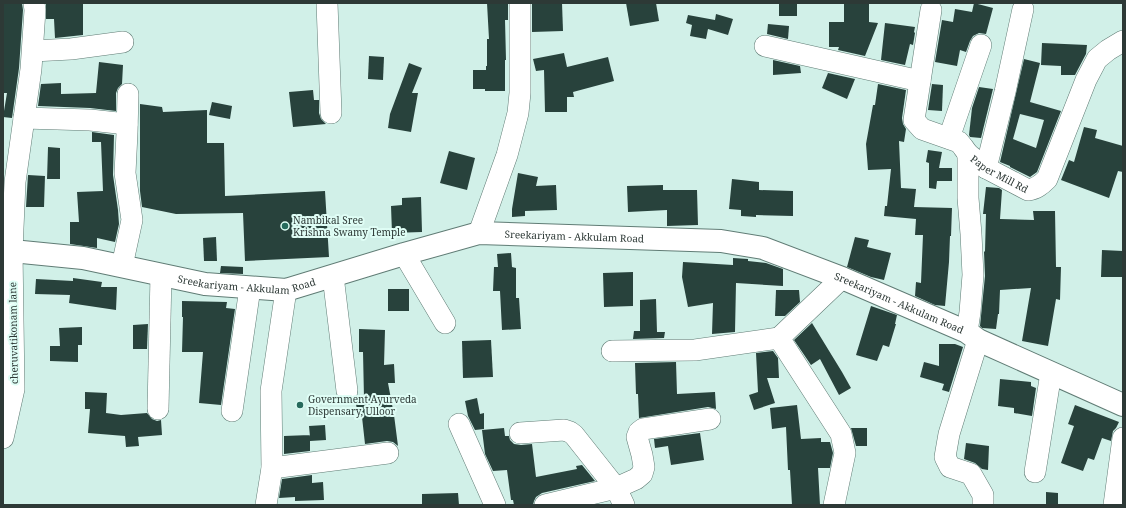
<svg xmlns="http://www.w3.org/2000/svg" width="1126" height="508" font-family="'Noto Serif',serif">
  <rect width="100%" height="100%" fill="#d1f0e8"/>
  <g fill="#28423c" fill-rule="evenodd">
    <path d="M3 3H22L23 10 19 68 12 118 3 117 7 93H3Z"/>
    <path d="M46 3H83V35L55 38 54 19H46Z"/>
    <path d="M487 3H508V20H505L506 60H505V91H485V89H473V70H486V66H487V39H489Z"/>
    <path d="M532 3H562L563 31 532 32Z"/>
    <path d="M626 3H656L659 21 630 26Z"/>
    <rect x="779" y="3" width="18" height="13"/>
    <path d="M844 3H869V22L878 23 865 56 838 50 839 47H829V22H844Z"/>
    <path d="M974 3 993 8 986 34 979 33 973 36 970 41 966 52 960 50 957 66 935 62 942 20 953 22 955 9 972 12Z"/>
    <path d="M716 14 733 19 728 35 708 29 706 39 690 36 692 25 686 23 688 15 715 20Z"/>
    <path d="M885 23 915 27 914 32 915 33 913 45 910 44 905 65 881 60Z"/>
    <path d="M768 24 789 26 788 39 767 34Z"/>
    <path d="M1042 43 1087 45 1086 54 1075 75H1061V66L1041 65Z"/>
    <path d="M564 53 567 67 608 57 614 81 573 92 574 97H567V112H545L544 70 536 71 533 59Z"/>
    <path d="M369 56 384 57 383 80 368 79Z"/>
    <path d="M1024 59 1040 63 1030 102 1061 111 1037 172 1030 177 1010 167V166L1000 162ZM1020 114 1044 120 1036 148 1013 139Z"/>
    <path d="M773 60 800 66 801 73 773 75Z"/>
    <path d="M99 62 123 65 122 84 118 88 116 93V111L90 108 38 106 41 84 61 83V94L96 93Z"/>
    <path d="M409 63 422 68 412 93H418L411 132 388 128 390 114Z"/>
    <path d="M828 73 855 79 847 99 822 88Z"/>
    <path d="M878 84 906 90 902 118 903 124 906 129 904 142 899 141 901 188 916 189 914 207 952 208 951 236H950L949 262 945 306 935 305 915 296 916 282 921 283 923 235H915L916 219 884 216 885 206H887L891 169 868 170 866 144 873 105H875Z"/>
    <path d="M932 84 943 85 942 111 928 110Z"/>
    <path d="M979 87 993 89 981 138 970 137 969 135 972 108Z"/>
    <path d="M313 90 314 100H319V113L321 119 326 124 293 127 289 92Z"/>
    <path d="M212 102 232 106 230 119 209 115Z"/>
    <path d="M140 104 162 107 163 112 207 110V143H224L225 196 325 191 329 257 245 261 243 213 176 214 142 207 140 191Z"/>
    <path d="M1084 127 1097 130 1095 138 1123 146V172L1118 171 1109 198 1061 180 1069 160 1074 162Z"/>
    <path d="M92 132 114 135 113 175 118 210 119 224 115 242 97 238V248L70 244V222H79L77 192 103 191 101 142H92Z"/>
    <path d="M48 147 60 148V179H47Z"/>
    <path d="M928 150 942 152 939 168H952V181H937L936 189 929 188V163L926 162Z"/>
    <path d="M449 151 475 158 467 190 440 183Z"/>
    <path d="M518 173 538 177 536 186 556 185 557 210 525 211V216L512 217V209Z"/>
    <path d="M28 175 45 176 44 207H26Z"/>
    <path d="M732 179 759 182V190L793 191V216L756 215V217L741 216V210L729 209Z"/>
    <path d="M663 185V190H697L698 225 667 226V210L628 212 627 186Z"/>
    <path d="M986 187 999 188 1002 190 1000 219 1034 220 1033 211H1055L1056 267H1061L1060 300 1056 299 1048 346 1022 341 1031 288 1000 290 999 314H998L996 329 982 328 980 326 985 276 984 252 985 251 986 214H983Z"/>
    <path d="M421 197 422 232 392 233 391 206 402 205V198Z"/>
    <path d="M216 237 217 261H204L203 238Z"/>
    <path d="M855 237 869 240 867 247 891 253 884 280 871 277 847 267Z"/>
    <path d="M1102 250 1123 251V277H1101Z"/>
    <path d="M511 253 512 267 516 268V298H519L521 329 502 330 500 291H493L494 267H498L497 254Z"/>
    <path d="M733 258 748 259V261L766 263 783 269V286L736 283 735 332 712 334 713 303 688 307 682 277 683 262 733 265Z"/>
    <path d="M221 266 243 267V274L220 273Z"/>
    <path d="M633 272V306L604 307 603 273Z"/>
    <path d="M73 278 102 282 101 287H117L116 310 69 303 70 295 35 294 36 279 73 281Z"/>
    <rect x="388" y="289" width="21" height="22"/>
    <path d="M776 290H799L800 302 785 316H775Z"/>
    <path d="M656 299 657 332H665L664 338 633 339 634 331H640V300Z"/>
    <path d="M182 301 227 302 226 308 235 309 221 405 199 403 203 352H182L183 317H182Z"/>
    <path d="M871 306 897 315 895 324H896L889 347 883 345 877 361 856 355Z"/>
    <path d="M812 323 842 372 851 388 839 395 820 359 811 365 794 340Z"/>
    <path d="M148 324 147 349H133V325Z"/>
    <path d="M82 327V345H78V362L50 361V346H60L59 328Z"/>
    <path d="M359 329 385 330 384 365 394 364 395 383H388L394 415 398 446 393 442 387 441 365 444 362 417 359 418 355 400 364 398 363 352H359Z"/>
    <path d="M491 340 493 377 463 378 462 341Z"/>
    <path d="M939 344H955L963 347 949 392 942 390 944 384 920 377 924 362 939 366Z"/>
    <path d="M773 351 778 358 779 378H767L775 403 754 410 749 395 758 392 756 353Z"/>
    <path d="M676 362 677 394 715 392 716 409 708 407 639 418 638 394H636L635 363Z"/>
    <path d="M1000 379 1031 382V386L1036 388 1032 416 1014 413V408L998 406Z"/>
    <path d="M85 392 107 393 106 413 121 415 147 413 152 419 157 421 161 420 162 435 138 437 139 446 126 447 125 436 88 433 90 409H85Z"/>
    <path d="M477 398 480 414 484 413V429L475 430 468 416 465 401Z"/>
    <path d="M797 405 801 439 821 438V442H830L833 453 830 468H818L820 505H792L790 470H788L786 427 772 429 770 408Z"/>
    <path d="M1075 405 1119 422 1116 428 1113 431 1111 441 1102 438 1094 460 1088 458 1083 471 1061 463 1074 426 1068 424Z"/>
    <path d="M325 425 326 440 310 441V451L284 454V436L310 435V437L309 426Z"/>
    <path d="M504 428 505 436H509L510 440 514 444 521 445 532 444 536 477 577 469 576 466 582 465 595 481 542 493 536 497 534 501 533 505H514L513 500H511L507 470 493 471 485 454 482 430Z"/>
    <path d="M851 428H867V446H856Z"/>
    <path d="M700 433 704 460 671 465 668 446 655 448 654 439Z"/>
    <path d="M966 443 989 446 988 470 982 469 975 463 964 459Z"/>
    <path d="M312 475V483L323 482 324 500 295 501V497L279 498 282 479Z"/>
    <path d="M1046 492 1058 493V505H1046Z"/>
    <path d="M458 493 459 505H422V494Z"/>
  </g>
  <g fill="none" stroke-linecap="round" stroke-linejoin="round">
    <g stroke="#607c75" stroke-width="22">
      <g id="minor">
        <path d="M327 3 331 113"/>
        <path d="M931 10 914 120 922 129 959 142 963 147 968 154"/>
        <path d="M765 46 920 81"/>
        <path d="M33 51 71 49 123 42"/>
        <path d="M24 118 90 120 127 124"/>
        <path d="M949 138 981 45"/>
        <path d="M986 168 1005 92 1023 9"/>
        <path d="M479 233 507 155 518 113 520 93V3"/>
        <path d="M404 254 445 323"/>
        <path d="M122 266 132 220 125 173 127 133 128 94"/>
        <path d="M333 276 347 391"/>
        <path id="s1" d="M967 332 970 312 973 275 971 234 968 198V154L986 168 1028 190C1036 189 1041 185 1047 179L1086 80 1097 59 1108 50 1123 41"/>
        <path d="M978 340 949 434 945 457 950 467 971 474 983 495V505"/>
        <path d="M612 351 695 350 779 338"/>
        <path d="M158 409 161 275"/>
        <path d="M232 411 250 288"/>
        <path d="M459 424 495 505"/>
        <path d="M520 433 564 430 570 432 574 435 616 488 624 505"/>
        <path d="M3 438 14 389 12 251 15 182 31 69 35 10 34 3"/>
        <path d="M272 468 388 453"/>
        <path d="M1035 472 1051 373"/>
        <path d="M266 505 272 468 271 391 286 290"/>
        <path d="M545 505 616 488 636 479 642 474 644 467 642 455 637 437 639 432 643 429 710 419"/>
        <path d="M834 505 845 453 841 434 779 338 842 278"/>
        <path d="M1114 505 1123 438"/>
      </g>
    </g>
    <g stroke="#607c75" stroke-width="24">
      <g id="major">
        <path id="s2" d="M3 251H12L83 258 205 284 286 290 404 254 479 233 721 241 763 248 842 278 967 332 978 340 1123 405"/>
      </g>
    </g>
    <use href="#minor" stroke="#fff" stroke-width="21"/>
    <use href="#major" stroke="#fff" stroke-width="22"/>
  </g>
  <g fill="#266a5c" stroke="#dffdf5" stroke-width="1.5">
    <circle cx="285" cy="226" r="4"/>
    <circle cx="300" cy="405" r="4"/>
  </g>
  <g text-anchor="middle" stroke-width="4" stroke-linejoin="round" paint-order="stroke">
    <g font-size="10" fill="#2d3936" stroke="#dffdf5">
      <text dy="4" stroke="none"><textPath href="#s1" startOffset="216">Paper Mill Rd</textPath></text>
      <text dy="4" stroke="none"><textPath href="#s2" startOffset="583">Sreekariyam - Akkulam Road</textPath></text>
      <text dy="4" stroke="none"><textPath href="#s2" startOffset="247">Sreekariyam - Akkulam Road</textPath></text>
      <text dy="4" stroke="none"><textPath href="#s2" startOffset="919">Sreekariyam - Akkulam Road</textPath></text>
      <text transform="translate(13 333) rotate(-91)" y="4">cheruvatikonam lane</text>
    </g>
    <g font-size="10" fill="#2d3936" stroke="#dffdf5" text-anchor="start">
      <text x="293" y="224">Nambikal Sree<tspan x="293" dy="12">Krishna Swamy Temple</tspan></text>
      <text x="308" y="403">Government Ayurveda<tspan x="308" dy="12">Dispensary, Ulloor</tspan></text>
    </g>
  </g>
  <rect width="1126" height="508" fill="none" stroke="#2d3936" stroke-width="8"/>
</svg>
